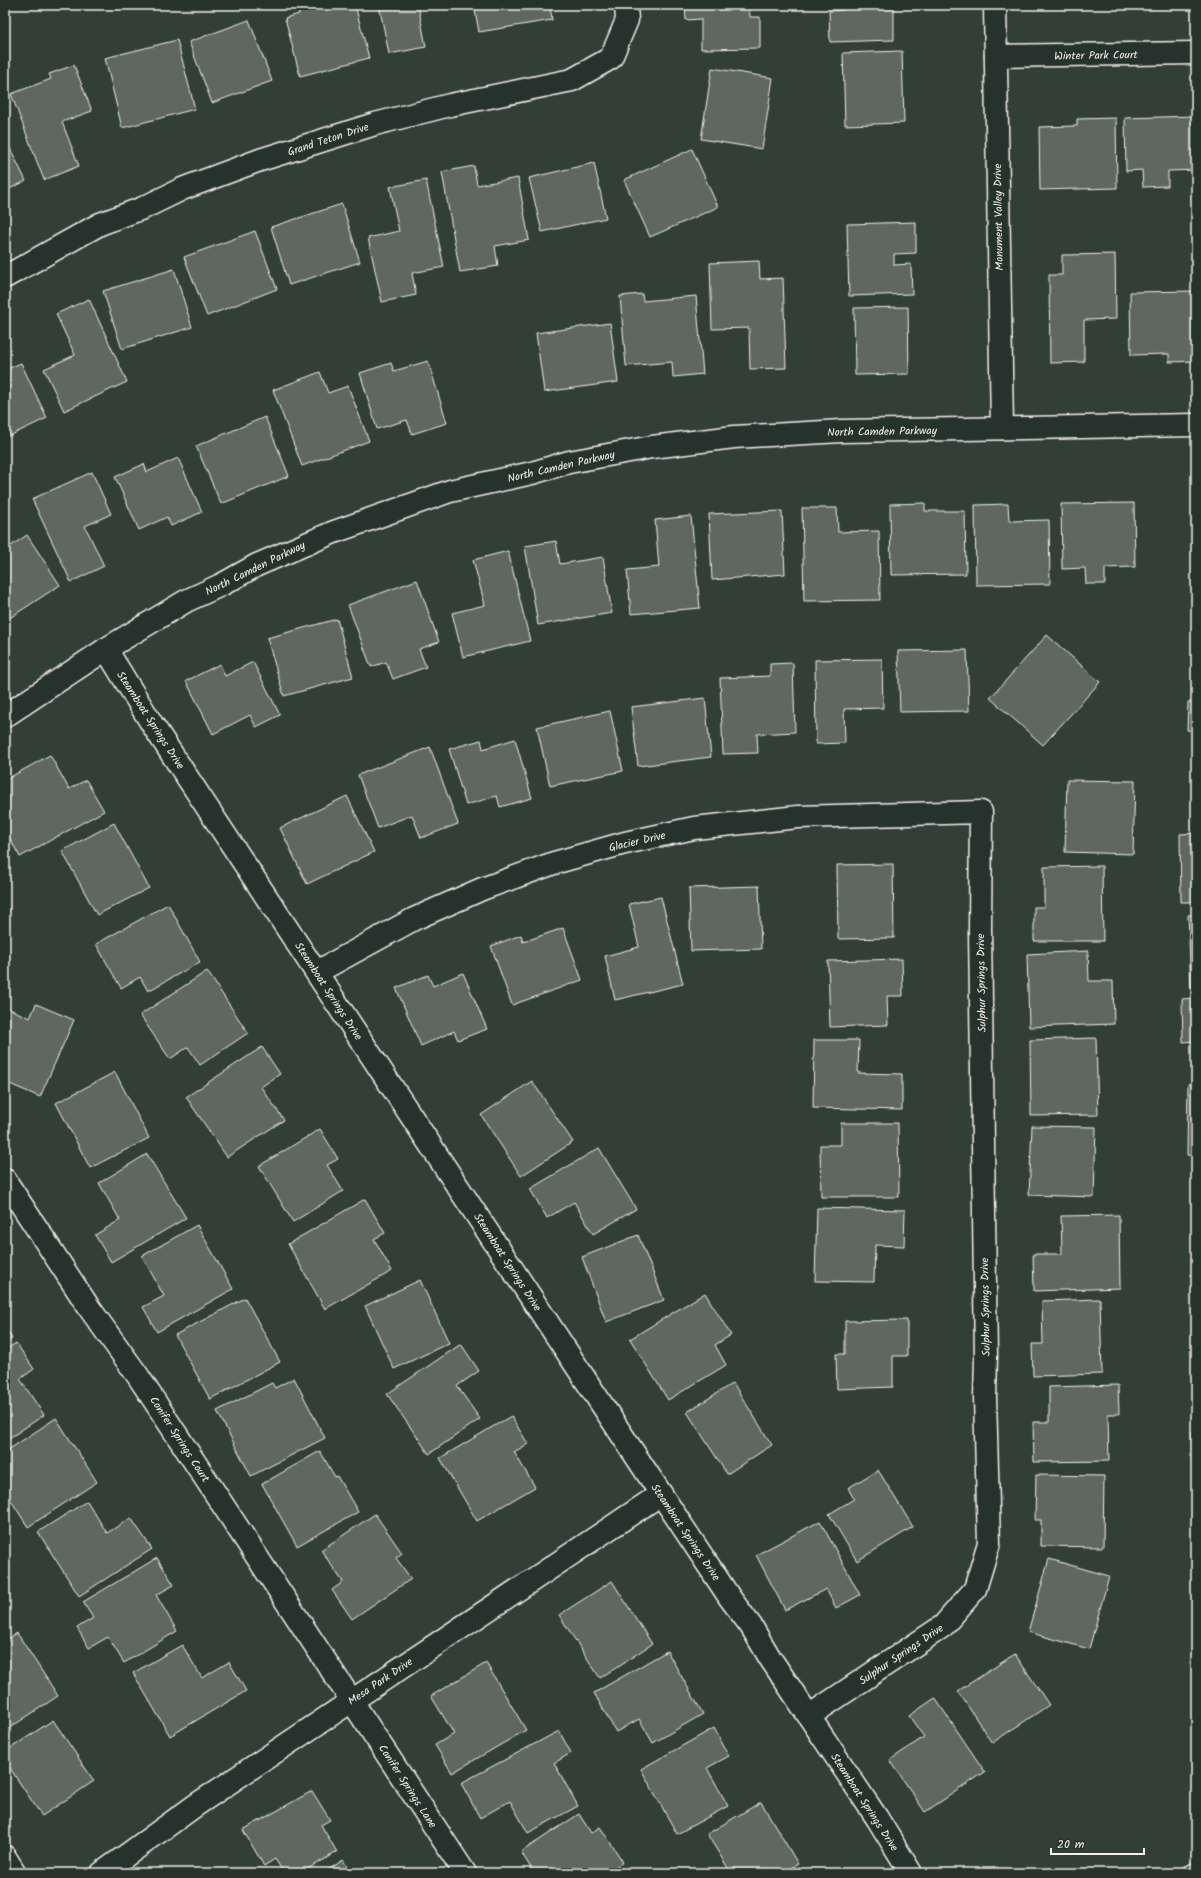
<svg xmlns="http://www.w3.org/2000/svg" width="1201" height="1878" font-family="Kalam,sans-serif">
  <rect width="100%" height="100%" fill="#323e38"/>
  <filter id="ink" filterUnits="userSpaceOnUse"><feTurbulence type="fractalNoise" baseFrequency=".025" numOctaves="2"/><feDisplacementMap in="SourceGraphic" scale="8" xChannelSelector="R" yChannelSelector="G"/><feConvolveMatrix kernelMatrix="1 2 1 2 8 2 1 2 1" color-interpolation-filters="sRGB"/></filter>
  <g filter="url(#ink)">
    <g fill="#5f6861" stroke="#f4f1e8">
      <path d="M296 5H355L369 58 300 76 285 18 299 14Z"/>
      <path d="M379 5H418L426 47 389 54Z"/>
      <path d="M474 5H550L552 20 479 32Z"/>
      <path d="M685 5H749L750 17H760V48L701 49V19L686 20Z"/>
      <path d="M844 5H894V40L830 42 829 11 844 10Z"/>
      <path d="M249 20 272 81 212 103 189 42Z"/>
      <path d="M177 40 195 109 122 128 105 58Z"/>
      <path d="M902 51 904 123 845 125 843 53Z"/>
      <path d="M74 65 92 111 62 122 79 166 44 180 11 94 51 79 49 74Z"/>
      <path d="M712 68 773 78 762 149 701 139Z"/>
      <path d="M1196 116V170L1168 171V186L1143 187 1142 170 1126 171 1125 118Z"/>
      <path d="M1116 118 1117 188 1040 190 1039 127 1077 126V119Z"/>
      <path d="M5 138 26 181 5 191Z"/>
      <path d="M692 149 718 207 650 237 624 180Z"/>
      <path d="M594 163 606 218 542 232 529 178Z"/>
      <path d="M474 166 477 185 518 178 529 240 495 246 498 266 460 272 442 172Z"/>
      <path d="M426 180 444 267 412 273 416 295 382 302 368 238 399 231 390 187Z"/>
      <path d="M342 204 360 262 289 285 271 227Z"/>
      <path d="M916 222V253L894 254V265L911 264 912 294 849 296 847 224Z"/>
      <path d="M255 231 277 289 207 316 184 257Z"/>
      <path d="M1115 254 1116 319 1084 320V362L1050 363 1049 275H1062V255Z"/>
      <path d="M759 261 760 279 783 278 786 368 750 369 749 328 712 329 710 263Z"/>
      <path d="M174 269 192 327 122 349 103 291Z"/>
      <path d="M1196 291V361L1169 362V354L1131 355 1130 292Z"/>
      <path d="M642 294 643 301 696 296 703 374 673 377 672 362 626 366 620 296Z"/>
      <path d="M89 299 127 382 64 411 44 369 75 355 56 314Z"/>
      <path d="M908 307 909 374 855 375 854 308Z"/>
      <path d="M610 323 618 382 544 392 536 333Z"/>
      <path d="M428 361 447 423 412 434 407 420 377 429 360 373 391 363 394 371Z"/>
      <path d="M21 363 47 418 5 438V370Z"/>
      <path d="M320 372 328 393 348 386 369 441 302 466 273 390Z"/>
      <path d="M265 417 289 476 221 504 196 446Z"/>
      <path d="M178 458 202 512 171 526 167 517 139 530 115 477 144 464 147 472Z"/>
      <path d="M92 472 111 514 85 526 104 566 71 582 32 499Z"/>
      <path d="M1194 488H1196V561Z"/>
      <path d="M925 503V511H965L966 574 891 575 890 504Z"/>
      <path d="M1134 503 1135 567 1105 568V584H1086L1085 568 1062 569 1061 504Z"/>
      <path d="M1008 504 1009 521 1049 520 1050 584 976 585 975 505Z"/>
      <path d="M802 508H837L838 532 879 531 880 600 804 601Z"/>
      <path d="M782 511 785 574 712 580 709 514Z"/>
      <path d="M691 516 700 608 631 614 627 570 659 567 655 520Z"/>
      <path d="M27 535 60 585 5 621V550Z"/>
      <path d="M556 541 560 564 603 557 612 613 538 625 525 546Z"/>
      <path d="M508 551 530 641 463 657 452 613 485 605 473 560Z"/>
      <path d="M417 580 439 642 419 649 426 667 393 679 386 662 371 667 348 605Z"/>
      <path d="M337 619 353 677 284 696 267 638Z"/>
      <path d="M1047 635 1100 682 1043 745 990 698Z"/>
      <path d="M967 650 969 711 900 712 898 651Z"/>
      <path d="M882 659 883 708 844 709 845 743 816 744 815 660Z"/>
      <path d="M253 662 280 715 256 727 250 715 213 734 186 681 220 664 225 676Z"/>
      <path d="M793 663 795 732 757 734 758 753 723 754 720 678 770 676V664Z"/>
      <path d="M705 698 711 757 638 766 631 707Z"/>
      <path d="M1188 702H1196V731L1187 730Z"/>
      <path d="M610 711 623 771 550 786 537 727Z"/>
      <path d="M515 739 532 798 500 807 497 796 466 805 449 749 481 740 483 749Z"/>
      <path d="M430 747 458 824 421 838 412 815 378 828 358 775Z"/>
      <path d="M50 755 69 789 86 780 104 811 20 857 5 830V780Z"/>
      <path d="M1067 780 1135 781 1133 854 1065 852Z"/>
      <path d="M347 796 374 852 307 884 280 828Z"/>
      <path d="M114 823 149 888 97 915 62 851Z"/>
      <path d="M1196 833V902H1181L1180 834Z"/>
      <path d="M893 864 894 938 838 939 837 865Z"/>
      <path d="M1102 866 1103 941H1034V907H1044V867Z"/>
      <path d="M759 886 761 949 691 951 689 888Z"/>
      <path d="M661 897 683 984 615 1000 605 956 639 947 629 904Z"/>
      <path d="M168 904 200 962 148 991 140 977 121 988 96 944Z"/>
      <path d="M1188 915H1196V988H1191Z"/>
      <path d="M563 928 582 980 512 1005 491 946 521 935 523 942Z"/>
      <path d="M1088 951 1089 981H1113L1114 1024 1029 1027 1027 954Z"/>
      <path d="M902 959 903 996H887L888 1025 830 1027 828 961Z"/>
      <path d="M207 971 248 1033 200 1065 188 1047 170 1059 140 1015Z"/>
      <path d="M463 973 487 1029 458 1040 454 1031 421 1046 396 988 428 975 433 986Z"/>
      <path d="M1196 998V1041L1183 1042 1182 999Z"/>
      <path d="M36 1004 74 1020 40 1097 5 1082V1007L30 1018Z"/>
      <path d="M1096 1038 1098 1115 1031 1116 1030 1040Z"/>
      <path d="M814 1040H859L858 1073 902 1074V1110L813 1108Z"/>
      <path d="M262 1047 280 1074 261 1087 284 1120 227 1157 186 1097Z"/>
      <path d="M115 1072 149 1138 90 1168 56 1103Z"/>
      <path d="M532 1081 573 1142 521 1176 481 1115Z"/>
      <path d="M1188 1084H1196V1156L1187 1155Z"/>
      <path d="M841 1123H898L899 1197H821L820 1145H841Z"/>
      <path d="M1032 1126 1096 1127 1094 1197 1029 1195Z"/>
      <path d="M320 1129 338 1159 327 1165 343 1191 293 1222 259 1166Z"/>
      <path d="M599 1148 636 1209 593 1234 574 1202 547 1218 530 1189Z"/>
      <path d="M147 1154 186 1218 111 1262 95 1235 120 1220 99 1183Z"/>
      <path d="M365 1199 385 1233 374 1239 392 1271 325 1309 288 1244Z"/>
      <path d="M817 1208 905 1210 904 1246 875 1245 874 1282 815 1281Z"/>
      <path d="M1119 1215 1120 1288 1034 1291 1033 1254H1062L1061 1216Z"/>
      <path d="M197 1225 233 1289 157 1332 143 1307 164 1296 142 1256Z"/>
      <path d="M638 1235 664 1300 606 1322 582 1257Z"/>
      <path d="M420 1280 449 1343 394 1369 365 1306Z"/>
      <path d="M705 1293 731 1335 715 1345 726 1365 668 1400 630 1339Z"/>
      <path d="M245 1298 280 1362 210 1399 175 1335Z"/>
      <path d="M1100 1299 1102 1374 1033 1376 1032 1344H1043L1042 1301Z"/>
      <path d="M907 1320V1356H893V1387L837 1389 836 1354H845V1321Z"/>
      <path d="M5 1326 12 1339 5 1343Z"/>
      <path d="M16 1343 34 1369 20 1379 44 1415 5 1441V1350Z"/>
      <path d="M461 1344 479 1371 457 1386 480 1419 429 1454 387 1394Z"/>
      <path d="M294 1378 325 1438 251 1476 217 1411 272 1383 275 1388Z"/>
      <path d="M733 1383 772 1445 727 1474 687 1412Z"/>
      <path d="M1118 1385 1119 1414H1108L1109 1461 1034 1462 1033 1422H1049V1387Z"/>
      <path d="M511 1416 528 1444 514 1452 535 1487 477 1521 440 1458Z"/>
      <path d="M56 1418 97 1482 28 1527 5 1491V1452Z"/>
      <path d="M1192 1431H1196V1499H1193Z"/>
      <path d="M320 1451 335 1477 337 1476 358 1512 297 1546 262 1484Z"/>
      <path d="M878 1470 913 1527 857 1561 829 1514 854 1499 848 1488Z"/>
      <path d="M1036 1475 1104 1476 1103 1547 1041 1546V1520H1035Z"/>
      <path d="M87 1501 107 1533 131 1518 152 1549 79 1596 38 1532Z"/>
      <path d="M375 1514 402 1553 396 1558 411 1579 352 1619 332 1590 343 1582 321 1550Z"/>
      <path d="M820 1521 860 1595 836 1608 826 1589 785 1610 756 1555Z"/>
      <path d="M157 1558 174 1585 156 1595 177 1631 124 1663 108 1637 89 1648 77 1628 93 1618 83 1602Z"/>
      <path d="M1049 1559 1109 1576 1089 1649 1028 1632Z"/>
      <path d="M612 1581 652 1644 600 1678 559 1615Z"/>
      <path d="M17 1633 58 1696 5 1731V1641Z"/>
      <path d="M182 1645 202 1678 229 1662 246 1691 170 1736 133 1673Z"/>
      <path d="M667 1651 703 1714 653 1743 639 1719 616 1732 594 1693Z"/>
      <path d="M1015 1654 1049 1705 992 1743 958 1691Z"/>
      <path d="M486 1663 526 1730 452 1773 435 1745 454 1734 431 1696Z"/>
      <path d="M935 1698 985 1772 925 1812 890 1760 924 1737 909 1716Z"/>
      <path d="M53 1720 94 1781 42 1816 5 1761V1752Z"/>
      <path d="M714 1728 729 1756 707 1768 728 1806 677 1834 641 1769Z"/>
      <path d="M559 1731 571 1753 554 1763 578 1806 528 1833 510 1801 480 1818 461 1783Z"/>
      <path d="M312 1791 330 1820 321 1825 337 1852 301 1873H284L275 1859 264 1866 243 1830Z"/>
      <path d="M761 1802 798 1864 782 1873H731L707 1834Z"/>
      <path d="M579 1814 591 1833 600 1827 623 1862 607 1873H534L521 1852Z"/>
      <path d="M343 1860 351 1873H324Z"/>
    </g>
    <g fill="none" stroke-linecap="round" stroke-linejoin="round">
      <g stroke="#f4f1e8" stroke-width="15">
        <path id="service" d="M1188 1873 1196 1868"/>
      </g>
      <g stroke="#f4f1e8" stroke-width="25">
        <g id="minor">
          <path d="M995 5 1002 428"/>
          <path d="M996 56 1196 53"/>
          <path d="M5 277 100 224 143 208 182 189 260 160 375 124 450 105 572 80 611 58 627 20 626 5"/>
          <path d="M106 649 152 724 661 1494 730 1598 751 1626 770 1658 877 1818 911 1873"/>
          <path d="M5 716 106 649 186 601 223 584 257 565 334 532 450 491 532 473 569 462 652 447 734 437 842 431 1196 425"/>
          <path d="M317 972 414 919 482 889 554 863 625 843 694 828 798 817 981 812 980 930 986 1357 985 1397 989 1543 975 1589 943 1626 809 1716"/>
          <path d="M5 1180 90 1309 138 1376 465 1873"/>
          <path d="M5 1857 15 1873"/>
          <path d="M102 1873 196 1805 661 1494"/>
        </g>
      </g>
      <use href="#service" stroke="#26332d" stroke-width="12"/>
      <use href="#minor" stroke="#26332d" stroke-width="22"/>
    </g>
  </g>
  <g text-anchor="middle" stroke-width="3.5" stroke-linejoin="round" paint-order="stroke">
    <g font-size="11" fill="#f4f1e8" stroke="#26332d">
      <text transform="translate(1096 55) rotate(-1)" y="4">Winter Park Court</text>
      <text transform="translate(328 139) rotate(-18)" y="4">Grand Teton Drive</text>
      <text transform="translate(998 217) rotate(-91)" y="4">Monument Valley Drive</text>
      <text transform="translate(882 431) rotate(-1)" y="4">North Camden Parkway</text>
      <text transform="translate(561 466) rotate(-13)" y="4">North Camden Parkway</text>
      <text transform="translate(255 568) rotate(-26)" y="4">North Camden Parkway</text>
      <text transform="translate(151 720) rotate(57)" y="4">Steamboat Springs Drive</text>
      <text transform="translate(637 841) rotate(-13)" y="4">Glacier Drive</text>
      <text transform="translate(981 983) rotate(-91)" y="4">Sulphur Springs Drive</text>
      <text transform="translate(329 991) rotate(57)" y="4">Steamboat Springs Drive</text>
      <text transform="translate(508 1262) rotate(57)" y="4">Steamboat Springs Drive</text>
      <text transform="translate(985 1307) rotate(-91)" y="4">Sulphur Springs Drive</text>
      <text transform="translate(180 1439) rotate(57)" y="4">Conifer Springs Court</text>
      <text transform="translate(686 1532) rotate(56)" y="4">Steamboat Springs Drive</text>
      <text transform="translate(901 1654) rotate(-34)" y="4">Sulphur Springs Drive</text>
      <text transform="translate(380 1681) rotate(-34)" y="4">Mesa Park Drive</text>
      <text transform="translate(408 1786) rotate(57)" y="4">Conifer Springs Lane</text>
      <text transform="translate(865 1802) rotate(57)" y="4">Steamboat Springs Drive</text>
    </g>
  </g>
  <rect width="1201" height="1878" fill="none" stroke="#26332d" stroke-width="20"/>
  <rect x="10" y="10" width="1181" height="1858" fill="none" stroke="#f4f1e8" stroke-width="1.5" filter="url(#ink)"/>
  <path d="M1051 1848v6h93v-6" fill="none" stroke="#f4f1e8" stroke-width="2"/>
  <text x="1057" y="1848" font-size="12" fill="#f4f1e8" stroke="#26332d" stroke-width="3" paint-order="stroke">20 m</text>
</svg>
